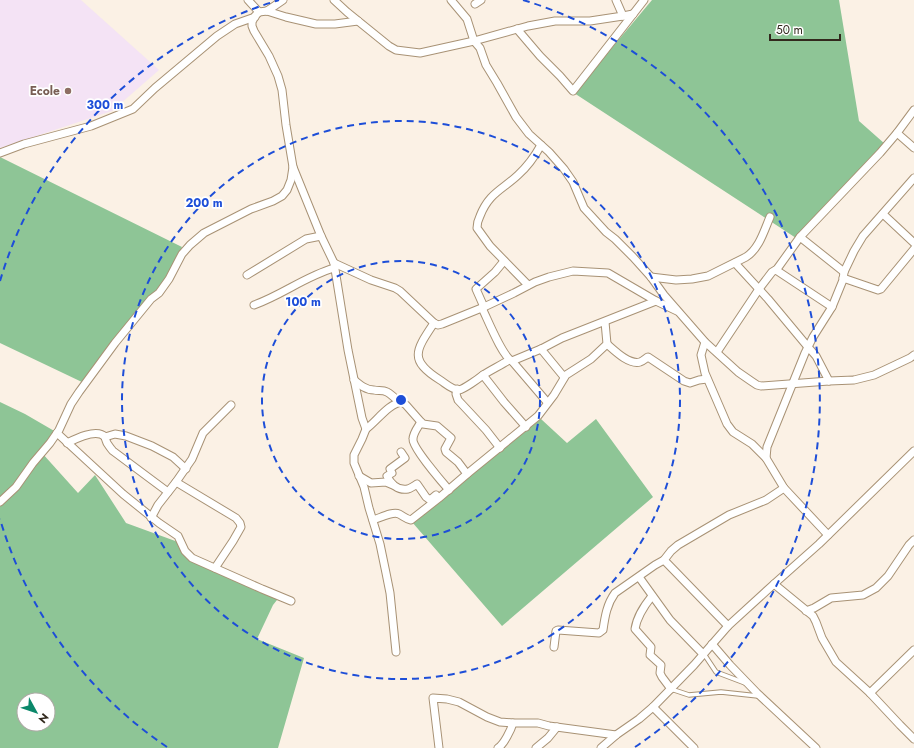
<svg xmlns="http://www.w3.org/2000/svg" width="914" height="748" font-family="Jost,sans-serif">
  <rect width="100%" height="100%" fill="#fbf1e5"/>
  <path fill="#f4e3f5" d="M0 0H81L159 70 112 111 0 148Z"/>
  <g fill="#8ec596" fill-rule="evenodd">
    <path d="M652 0H839L859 121 885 144 796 238 574 93Z"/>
    <path d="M0 157 182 247 169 277 135 312 84 383 0 343Z"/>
    <path d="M0 402 25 414 56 432 42 453 78 493 95 475 126 523 178 542 195 557 276 593 277 600 273 605 257 639 304 658 278 748H0ZM24 700H48V724H24Z"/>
    <path d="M541 419 567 443 596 419 653 497 502 626 412 522Z"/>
  </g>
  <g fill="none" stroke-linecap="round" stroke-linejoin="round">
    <g stroke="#a89275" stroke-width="5.5">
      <g id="lane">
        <path d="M704 654 716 672 745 683"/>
        <path d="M671 689 689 695 721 692 758 696"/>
      </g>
    </g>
    <g stroke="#a89275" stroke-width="9">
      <g id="street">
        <path d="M248 0 259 12 267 11 286 17 316 24H335L358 21"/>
        <path d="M334 0 347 12 389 46 396 50 420 53 474 41 528 26 555 21H590L623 16 633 14"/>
        <path d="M451 0 467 19 474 41 480 48 486 65 497 83 516 117 529 134 549 152 564 169 573 182 584 208 606 232 615 239 633 257 651 277 664 295 705 342 738 372 751 381 757 385 761 386 829 381 854 380 874 375 910 358 914 355"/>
        <path d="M616 0 623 16"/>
        <path d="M475 4 481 0"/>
        <path d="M267 11 283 0"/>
        <path d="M517 29 540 56 560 76 573 91 616 36 644 0"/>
        <path d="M897 133 914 148"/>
        <path d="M0 153 24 144 91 126 133 109 155 88 217 36 235 24 255 17"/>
        <path d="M293 167 321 236 334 263 348 350 362 418 366 429 362 439 354 455V463L364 487 369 508 380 544 386 573 390 593 396 652"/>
        <path d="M883 214 914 243"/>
        <path d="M800 237 844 272"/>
        <path d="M334 263 371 280 395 288 400 291 434 323 438 325 442 324 484 307 514 293 535 282 549 277 573 271 608 273 656 301 677 311"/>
        <path d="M735 263 768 299 808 347 816 356 829 381"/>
        <path d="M776 270 832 307"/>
        <path d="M247 275 306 239 321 236"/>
        <path d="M651 277 676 280 692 279 708 276 746 257C759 249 764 231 770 217"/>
        <path d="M843 278 878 290 881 289 914 249"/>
        <path d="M528 285 490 246 477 228C477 224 478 220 480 216 489 193 502 190 518 175 528 166 535 156 541 145"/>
        <path d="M254 305C282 295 306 276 334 268"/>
        <path d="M484 307 476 289 495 272 504 261"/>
        <path d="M482 308C488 320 502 356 512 361L541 349 562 338 656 301"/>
        <path d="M434 323C416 350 408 360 440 380 445 383 452 390 459 390 464 389 478 379 483 375 491 370 501 365 509 360"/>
        <path d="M705 342 701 355 705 373 727 424 733 432 752 444 766 458"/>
        <path d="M607 344C615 351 629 365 640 362 643 361 646 358 648 357L684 381 690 383 699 380 707 379"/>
        <path d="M541 349 564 377"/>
        <path d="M717 352 759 289 772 272 777 269 800 237 880 153 897 133 914 110"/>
        <path d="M512 361 547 402"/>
        <path d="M483 375 504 402 526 427"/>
        <path d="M354 380C360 385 366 390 374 390 378 391 383 390 387 392 391 394 395 398 399 402"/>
        <path d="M457 389 456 394 458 400 486 430 500 448"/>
        <path d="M421 422C418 427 413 433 413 439 412 447 442 482 449 490"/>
        <path d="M366 429C376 422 389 403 402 402L406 405 421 422 423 424 437 426 451 438 445 449 446 452 458 462 467 474"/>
        <path d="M57 433 123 494 159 523 178 536 185 551 192 558 262 589 291 601"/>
        <path d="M105 437 115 434 126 436 152 446 173 457 186 469"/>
        <path d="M67 443C75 439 97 428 105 437 105 438 107 443 107 443 109 446 111 449 113 451L168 492"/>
        <path d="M401 452 405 458 390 469 392 473 387 476C391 484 398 491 408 489 411 488 414 486 417 484L426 497 430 500 436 495"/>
        <path d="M359 476 371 483 386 482 393 485"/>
        <path d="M176 482 236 518 240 523 241 527 233 541 215 568"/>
        <path d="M0 502 16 487 33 463 50 443 59 430 71 404 79 392 115 343 151 299 159 293 169 279 182 254 190 245 204 233 251 209 273 201 282 196 287 190 291 180 293 167 286 125 282 90 278 76 269 56 254 31 252 26V22L255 16 259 12"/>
        <path d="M151 518 158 505 176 482 192 459 203 433 231 405"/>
        <path d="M373 520C380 518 393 511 399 514 403 516 406 519 411 520L439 498 467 474 538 416 554 395 566 375 591 359 607 344 605 322"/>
        <path d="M828 535 784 488 766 458 767 447 805 353 813 337 832 307 843 280 844 272 854 251 863 236 914 178"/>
        <path d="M664 560 728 626"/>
        <path d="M639 577 670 620 703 654"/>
        <path d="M774 584 813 616 816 622 822 638 836 662 870 693 900 725 914 739"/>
        <path d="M652 596C644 606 637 616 635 629L651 647 650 655 661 665 660 673 662 677 671 689"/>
        <path d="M806 611 814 608 831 598 863 595 876 588 888 576 909 545 914 540"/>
        <path d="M712 644 730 665 757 693 816 748"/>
        <path d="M554 647 556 631 558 630 599 633 603 630C605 616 607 604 615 593L655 565 664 560 671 551 678 545 729 515 766 500 784 488"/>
        <path d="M870 693 914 650"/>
        <path d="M653 707 694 748"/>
        <path d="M439 748 433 698 447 699 459 702 487 717 500 722 513 723H538L549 726 616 735"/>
        <path d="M498 748C504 744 511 730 513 723"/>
        <path d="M536 748 548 738 557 727"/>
        <path d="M601 748 616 735 639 719 653 707 694 665 728 626 774 584 819 544 914 451"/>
      </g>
    </g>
    <use href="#lane" stroke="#fff" stroke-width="3.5"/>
    <use href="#street" stroke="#fff" stroke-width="7"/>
  </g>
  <g fill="none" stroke="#1d4ed8" stroke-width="2" stroke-dasharray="7 5">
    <circle cx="401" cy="400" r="139"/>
    <circle cx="401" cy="400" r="279"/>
    <path d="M167 747A418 418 0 0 1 0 519M0 281A418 418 0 0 1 279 0M523 0A418 418 0 0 1 635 747"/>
  </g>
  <circle fill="#8d6e63" stroke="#fff" stroke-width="1.5" cx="68" cy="91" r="4"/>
  <g text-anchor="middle" stroke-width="3.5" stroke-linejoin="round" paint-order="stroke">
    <g font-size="12" font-weight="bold" fill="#785e54" stroke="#fff" text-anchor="end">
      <text x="60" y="95">Ecole</text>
    </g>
  </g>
  <circle cx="401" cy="400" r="6" fill="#1d4ed8" stroke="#fff" stroke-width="2"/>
  <g font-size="12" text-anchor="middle" font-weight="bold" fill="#1d4ed8" stroke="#fff" stroke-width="3.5" stroke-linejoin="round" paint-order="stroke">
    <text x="105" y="109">300 m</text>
    <text x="204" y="207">200 m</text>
    <text x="303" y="306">100 m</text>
  </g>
  <g transform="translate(36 712) rotate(130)"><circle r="19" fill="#ffffff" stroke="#ada9a5"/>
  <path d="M0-3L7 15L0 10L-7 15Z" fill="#0b886a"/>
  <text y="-6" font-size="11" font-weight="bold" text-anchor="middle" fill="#32291d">N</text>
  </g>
  <path d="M770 34v6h70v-6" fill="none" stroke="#32291d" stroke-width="2"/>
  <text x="776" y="34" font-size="12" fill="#32291d" stroke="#ffffff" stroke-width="3" paint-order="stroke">50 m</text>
</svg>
